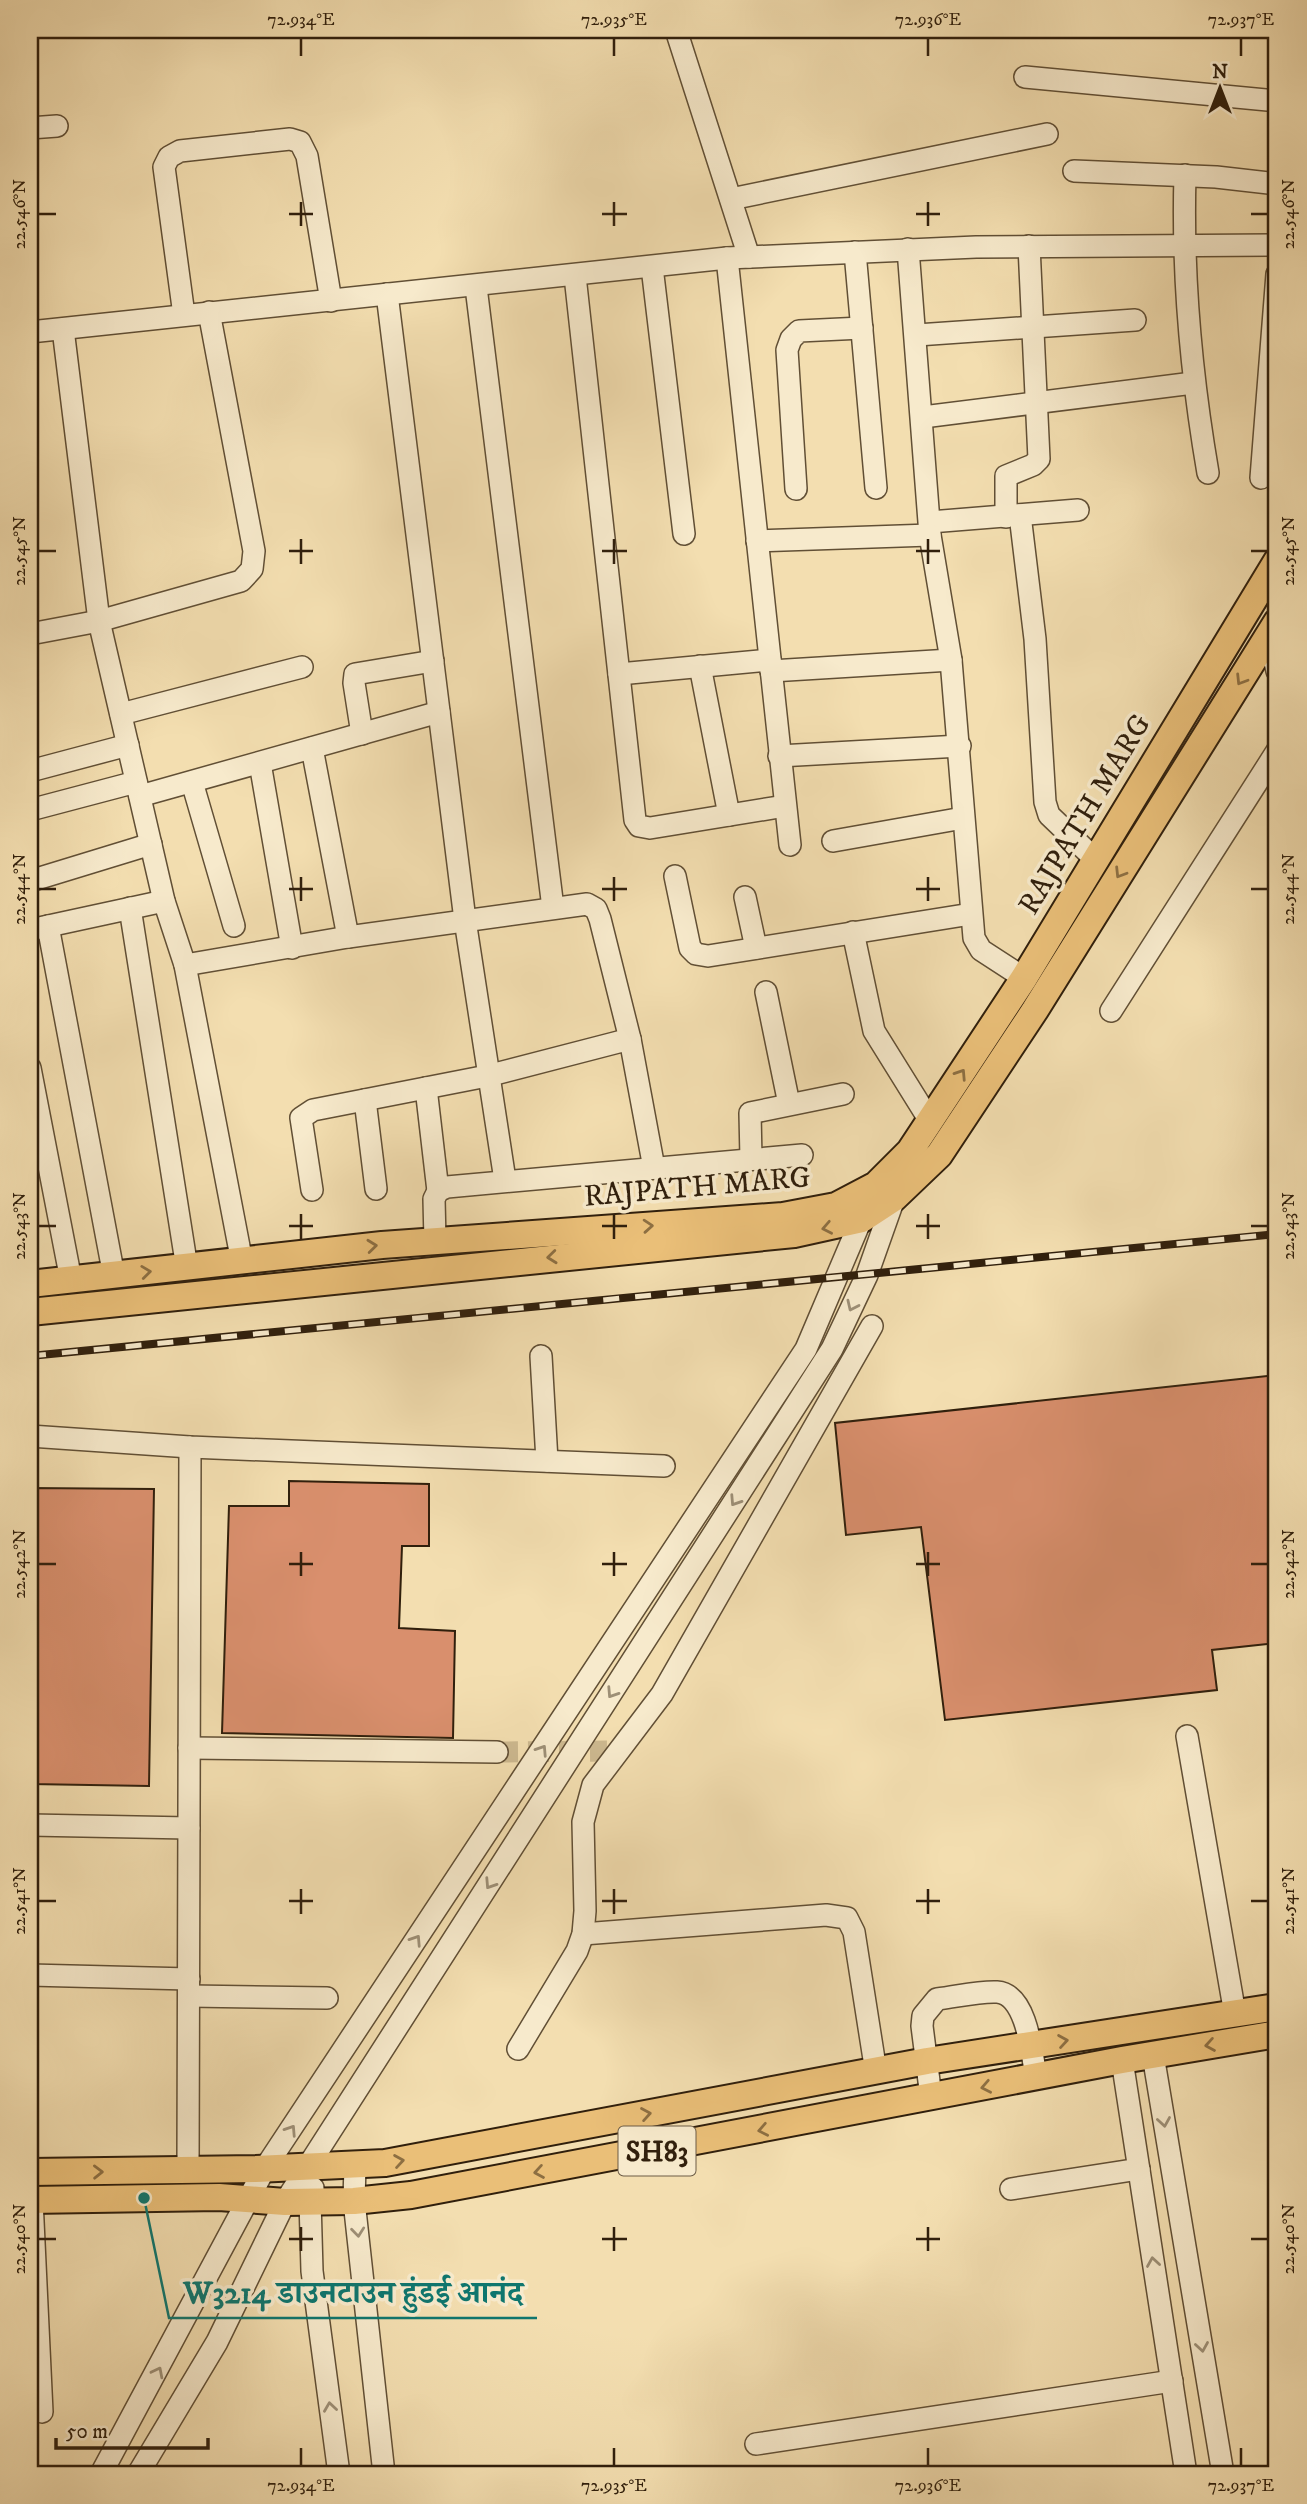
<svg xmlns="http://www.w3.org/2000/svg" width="1307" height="2504" font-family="'IM FELL DW Pica','Noto Serif Devanagari',serif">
  <rect width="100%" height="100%" fill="#f3deb0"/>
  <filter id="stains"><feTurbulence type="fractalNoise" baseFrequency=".00286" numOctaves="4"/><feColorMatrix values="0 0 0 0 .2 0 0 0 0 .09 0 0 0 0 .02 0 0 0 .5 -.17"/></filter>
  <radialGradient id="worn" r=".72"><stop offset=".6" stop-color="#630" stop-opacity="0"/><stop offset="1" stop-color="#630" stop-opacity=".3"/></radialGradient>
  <g fill="#d98f6d" stroke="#301f0c" stroke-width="2">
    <path d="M1277 1375V1643L1212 1650 1217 1690 945 1720 921 1527 846 1535 835 1423Z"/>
    <path d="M289 1481 429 1484V1546H402L399 1628 455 1631 453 1738 222 1733 229 1506H289Z"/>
    <path d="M30 1488 154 1489 149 1786 30 1784Z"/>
  </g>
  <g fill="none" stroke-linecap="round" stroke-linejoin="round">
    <path stroke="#ccb88f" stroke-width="21" stroke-dasharray="21 10" stroke-linecap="butt" d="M497 1752 607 1751"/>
    <g stroke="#614f35" stroke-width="24">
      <g id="minor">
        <path d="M676 30 749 257"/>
        <path d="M1025 77 1277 101"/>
        <path d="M30 128 57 126"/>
        <path d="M1074 171 1216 177 1277 184"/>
        <path d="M1185 175C1182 276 1191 374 1208 473"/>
        <path d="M731 199 1047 134"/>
        <path d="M908 249 930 535 951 660 974 938 981 950 1024 978"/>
        <path d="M855 252 876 488"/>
        <path d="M727 258 790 845"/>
        <path d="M652 267 684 534"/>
        <path d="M575 276 635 820 639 826 650 828 785 806"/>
        <path d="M476 287 553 908"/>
        <path d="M387 294 465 920 505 1180"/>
        <path d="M184 315 164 167 169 157 180 151 290 139 300 142 307 156 331 301"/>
        <path d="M63 329 99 621 164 901 185 965 242 1262"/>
        <path d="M30 332 727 258 976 247 1277 245"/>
        <path d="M917 335 1135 320"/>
        <path d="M923 417 1193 383"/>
        <path d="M1261 478 1277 274"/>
        <path d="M796 489 787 350 791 339 799 331 862 328"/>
        <path d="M1020 515 1035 639 1045 802 1049 815 1096 860"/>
        <path d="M1006 517V476L1033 465 1039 459 1029 246"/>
        <path d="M930 522 1078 510"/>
        <path d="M757 541 930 535"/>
        <path d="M30 634 99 621 241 581 252 569 254 551 209 312"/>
        <path d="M1269 635 1277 671"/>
        <path d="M700 666 729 815"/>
        <path d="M771 671 951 660"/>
        <path d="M619 674 770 660"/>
        <path d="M121 714 302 667"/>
        <path d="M362 734 354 683 355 674 433 661"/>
        <path d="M312 748 348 937"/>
        <path d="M779 756 960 746"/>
        <path d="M260 763 292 948"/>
        <path d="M30 771 128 745"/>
        <path d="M192 782 234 926"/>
        <path d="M140 796 439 712"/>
        <path d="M30 810 136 782"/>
        <path d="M833 841 963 818"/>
        <path d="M675 876 690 948 696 954 708 956 971 914"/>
        <path d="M30 881 151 844"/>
        <path d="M745 897 756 948"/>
        <path d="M130 908 187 1268"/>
        <path d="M48 926 114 1276"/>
        <path d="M30 930 164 901"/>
        <path d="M853 932 874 1031 930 1121"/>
        <path d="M185 965 348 937 587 904 596 909 600 919 630 1039 654 1168"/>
        <path d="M766 992 789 1104"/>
        <path d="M1111 1011 1277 751"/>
        <path d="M30 1068 71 1280"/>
        <path d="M426 1088 438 1191"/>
        <path d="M365 1100 376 1189"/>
        <path d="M751 1159 750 1113 843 1094"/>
        <path d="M312 1190 301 1118 313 1110 487 1076 630 1039"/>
        <path d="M435 1241 434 1199 438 1191 447 1187 802 1155"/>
        <path d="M541 1356 547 1461"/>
        <path d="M30 1436 190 1447 664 1466"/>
        <path d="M1187 1736 1235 2014"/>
        <path d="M189 1748 497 1752"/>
        <path d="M30 1825 189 1828"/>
        <path d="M583 1934 826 1915 847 1918 854 1932 876 2072"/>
        <path d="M30 1975 189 1979"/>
        <path d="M189 1996 327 1998"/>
        <path d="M518 2049 577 1951 583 1934 585 1911 583 1822 593 1785 662 1694 872 1326"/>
        <path d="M1153 2055 1223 2474"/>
        <path d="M1122 2060 1186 2474"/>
        <path d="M931 2097 922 2026 923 2016 937 1999C956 1997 978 1991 997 1992 1027 1994 1032 2054 1036 2077"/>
        <path d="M355 2164 354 2201 384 2474"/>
        <path d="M188 2170 190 1447"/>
        <path d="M313 2188 310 2200 312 2271 339 2474"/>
        <path d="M1011 2189 1139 2169"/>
        <path d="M32 2200 42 2412"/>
        <path d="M756 2444 1172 2381"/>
        <path d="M101 2474 265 2168 806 1349 866 1208"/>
        <path d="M138 2474 217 2342 285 2202 832 1349 867 1275 896 1193"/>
      </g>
    </g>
    <g stroke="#301f0c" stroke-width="30">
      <g id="major">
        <path d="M30 1284 382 1245 783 1216 836 1206 876 1185 910 1151 1024 978 1277 561"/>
        <path d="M30 1312 794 1234 862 1219 894 1198 939 1155 1035 1010 1277 622"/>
        <path d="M30 2172 256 2169 385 2163 927 2061 1277 2007"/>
        <path d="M30 2200 219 2197 285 2202 354 2201 411 2195 1122 2060 1277 2034"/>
      </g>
    </g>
    <use href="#minor" stroke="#f7eacc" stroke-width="21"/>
    <use href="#major" stroke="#eabf78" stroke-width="26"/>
    <g stroke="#301f0c" stroke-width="8">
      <path id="rail" d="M30 1356 1277 1234"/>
    </g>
    <use href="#rail" stroke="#f7eacc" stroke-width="5" stroke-dasharray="16" stroke-linecap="butt"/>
  </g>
  <defs><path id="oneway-chevron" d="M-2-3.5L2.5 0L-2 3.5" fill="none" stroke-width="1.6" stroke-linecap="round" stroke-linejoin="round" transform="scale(1.75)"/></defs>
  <g stroke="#8d6f42">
    <use href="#oneway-chevron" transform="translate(1241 680) rotate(122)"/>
    <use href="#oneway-chevron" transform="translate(1120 873) rotate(122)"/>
    <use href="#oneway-chevron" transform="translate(961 1074) rotate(-57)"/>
    <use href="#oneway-chevron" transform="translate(648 1226) rotate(-4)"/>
    <use href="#oneway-chevron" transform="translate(827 1228) rotate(169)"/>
    <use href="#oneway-chevron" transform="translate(372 1246) rotate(-6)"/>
    <use href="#oneway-chevron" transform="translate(552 1257) rotate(174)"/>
    <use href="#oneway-chevron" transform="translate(146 1272) rotate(-7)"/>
    <use href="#oneway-chevron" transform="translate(1063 2041) rotate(-9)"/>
    <use href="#oneway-chevron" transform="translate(1210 2045) rotate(170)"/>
    <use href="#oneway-chevron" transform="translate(986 2087) rotate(169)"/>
    <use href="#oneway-chevron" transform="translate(646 2114) rotate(-10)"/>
    <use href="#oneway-chevron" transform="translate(763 2130) rotate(169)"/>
    <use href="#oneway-chevron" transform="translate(399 2161) rotate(-9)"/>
    <use href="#oneway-chevron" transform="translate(98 2172) rotate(-1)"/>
    <use href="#oneway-chevron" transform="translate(539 2172) rotate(170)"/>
  </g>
  <g stroke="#9d8f76">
    <use href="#oneway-chevron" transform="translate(852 1306) rotate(115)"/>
    <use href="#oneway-chevron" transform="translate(735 1501) rotate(123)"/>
    <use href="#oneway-chevron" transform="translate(612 1693) rotate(123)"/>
    <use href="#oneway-chevron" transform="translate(542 1750) rotate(-57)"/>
    <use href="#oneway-chevron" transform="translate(490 1884) rotate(123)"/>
    <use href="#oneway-chevron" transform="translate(416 1940) rotate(-57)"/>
    <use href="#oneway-chevron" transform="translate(1164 2122) rotate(81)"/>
    <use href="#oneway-chevron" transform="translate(291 2130) rotate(-57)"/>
    <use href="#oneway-chevron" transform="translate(358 2232) rotate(84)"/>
    <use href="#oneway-chevron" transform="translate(1153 2262) rotate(-99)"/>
    <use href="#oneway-chevron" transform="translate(1202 2347) rotate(81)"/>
    <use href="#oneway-chevron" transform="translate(158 2372) rotate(-63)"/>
    <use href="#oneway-chevron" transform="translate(330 2407) rotate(-98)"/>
  </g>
  <path fill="none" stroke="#301f0c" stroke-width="2.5" d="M301 38V56M614 38V56M928 38V56M1241 38V56M301 202V226M614 202V226M928 202V226M38 214H56M289 214H313M602 214H627M916 214H940M1251 214H1268M301 539V564M614 539V564M928 539V564M38 551H56M289 551H313M602 551H627M916 551H940M1251 551H1268M301 877V901M614 877V901M928 877V901M38 889H56M289 889H313M602 889H627M916 889H940M1251 889H1268M301 1214V1239M614 1214V1239M928 1214V1239M38 1226H56M289 1226H313M602 1226H627M916 1226H940M1251 1226H1268M301 1552V1576M614 1552V1576M928 1552V1576M38 1564H56M289 1564H313M602 1564H627M916 1564H940M1251 1564H1268M301 1889V1914M614 1889V1914M928 1889V1914M38 1901H56M289 1901H313M602 1901H627M916 1901H940M1251 1901H1268M301 2227V2251M614 2227V2251M928 2227V2251M38 2239H56M289 2239H313M602 2239H627M916 2239H940M1251 2239H1268M301 2448V2466M614 2448V2466M928 2448V2466M1241 2448V2466"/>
  <g text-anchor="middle" stroke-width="7" stroke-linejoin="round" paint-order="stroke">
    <rect fill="#f7eacc" stroke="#6c5c46" stroke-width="2" x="618.5" y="2126.5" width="77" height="49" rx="5"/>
    <g font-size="28" font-weight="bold" fill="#301f0c">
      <text x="657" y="2161">SH83</text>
    </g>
    <g font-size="30" fill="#301f0c" stroke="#f7eacc">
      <text transform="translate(1084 814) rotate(-59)" y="10">RAJPATH MARG</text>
      <text transform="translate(697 1186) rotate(-5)" y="10">RAJPATH MARG</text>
    </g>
  </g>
  <path fill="none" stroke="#0f766e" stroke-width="2.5" d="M144 2198L169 2318H537"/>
  <circle fill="#0f766e" stroke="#f7eacc" stroke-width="2.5" cx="144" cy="2198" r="7"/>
  <g font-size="32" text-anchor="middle" font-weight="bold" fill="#0f766e" stroke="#f7eacc" stroke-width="7" stroke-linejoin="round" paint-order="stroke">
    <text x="353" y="2303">W3214 डाउनटाउन हुंडई आनंद</text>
  </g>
  <rect width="1307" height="2504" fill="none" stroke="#f3deb0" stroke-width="77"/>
  <g transform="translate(1220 88)" stroke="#f7eacc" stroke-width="5" paint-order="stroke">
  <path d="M0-5L12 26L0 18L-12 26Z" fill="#301f0c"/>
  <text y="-10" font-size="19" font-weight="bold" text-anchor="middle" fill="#301f0c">N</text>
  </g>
  <path d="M56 2438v10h152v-10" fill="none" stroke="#301f0c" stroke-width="3.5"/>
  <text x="66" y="2438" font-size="21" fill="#301f0c" stroke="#f7eacc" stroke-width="5" paint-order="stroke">50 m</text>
  <rect x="38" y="38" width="1230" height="2428" fill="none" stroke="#301f0c" stroke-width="2.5"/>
  <g font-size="18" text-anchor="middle" fill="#301f0c">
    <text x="301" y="25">72.934°E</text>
    <text x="614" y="25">72.935°E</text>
    <text x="928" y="25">72.936°E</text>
    <text x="1241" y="25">72.937°E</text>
    <text transform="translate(19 214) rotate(-90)" y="6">22.546°N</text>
    <text transform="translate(1288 214) rotate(-90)" y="6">22.546°N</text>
    <text transform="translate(19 551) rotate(-90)" y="6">22.545°N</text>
    <text transform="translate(1288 551) rotate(-90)" y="6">22.545°N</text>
    <text transform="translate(19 889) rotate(-90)" y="6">22.544°N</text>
    <text transform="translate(1288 889) rotate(-90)" y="6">22.544°N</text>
    <text transform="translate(19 1226) rotate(-90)" y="6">22.543°N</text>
    <text transform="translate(1288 1226) rotate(-90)" y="6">22.543°N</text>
    <text transform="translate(19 1564) rotate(-90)" y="6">22.542°N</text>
    <text transform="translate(1288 1564) rotate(-90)" y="6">22.542°N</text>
    <text transform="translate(19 1901) rotate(-90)" y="6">22.541°N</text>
    <text transform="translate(1288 1901) rotate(-90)" y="6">22.541°N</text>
    <text transform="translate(19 2239) rotate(-90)" y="6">22.540°N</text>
    <text transform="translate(1288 2239) rotate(-90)" y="6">22.540°N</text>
    <text x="301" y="2491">72.934°E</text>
    <text x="614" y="2491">72.935°E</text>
    <text x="928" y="2491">72.936°E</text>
    <text x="1241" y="2491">72.937°E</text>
  </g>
  <rect width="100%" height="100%" filter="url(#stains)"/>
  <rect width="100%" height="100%" fill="url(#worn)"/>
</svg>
